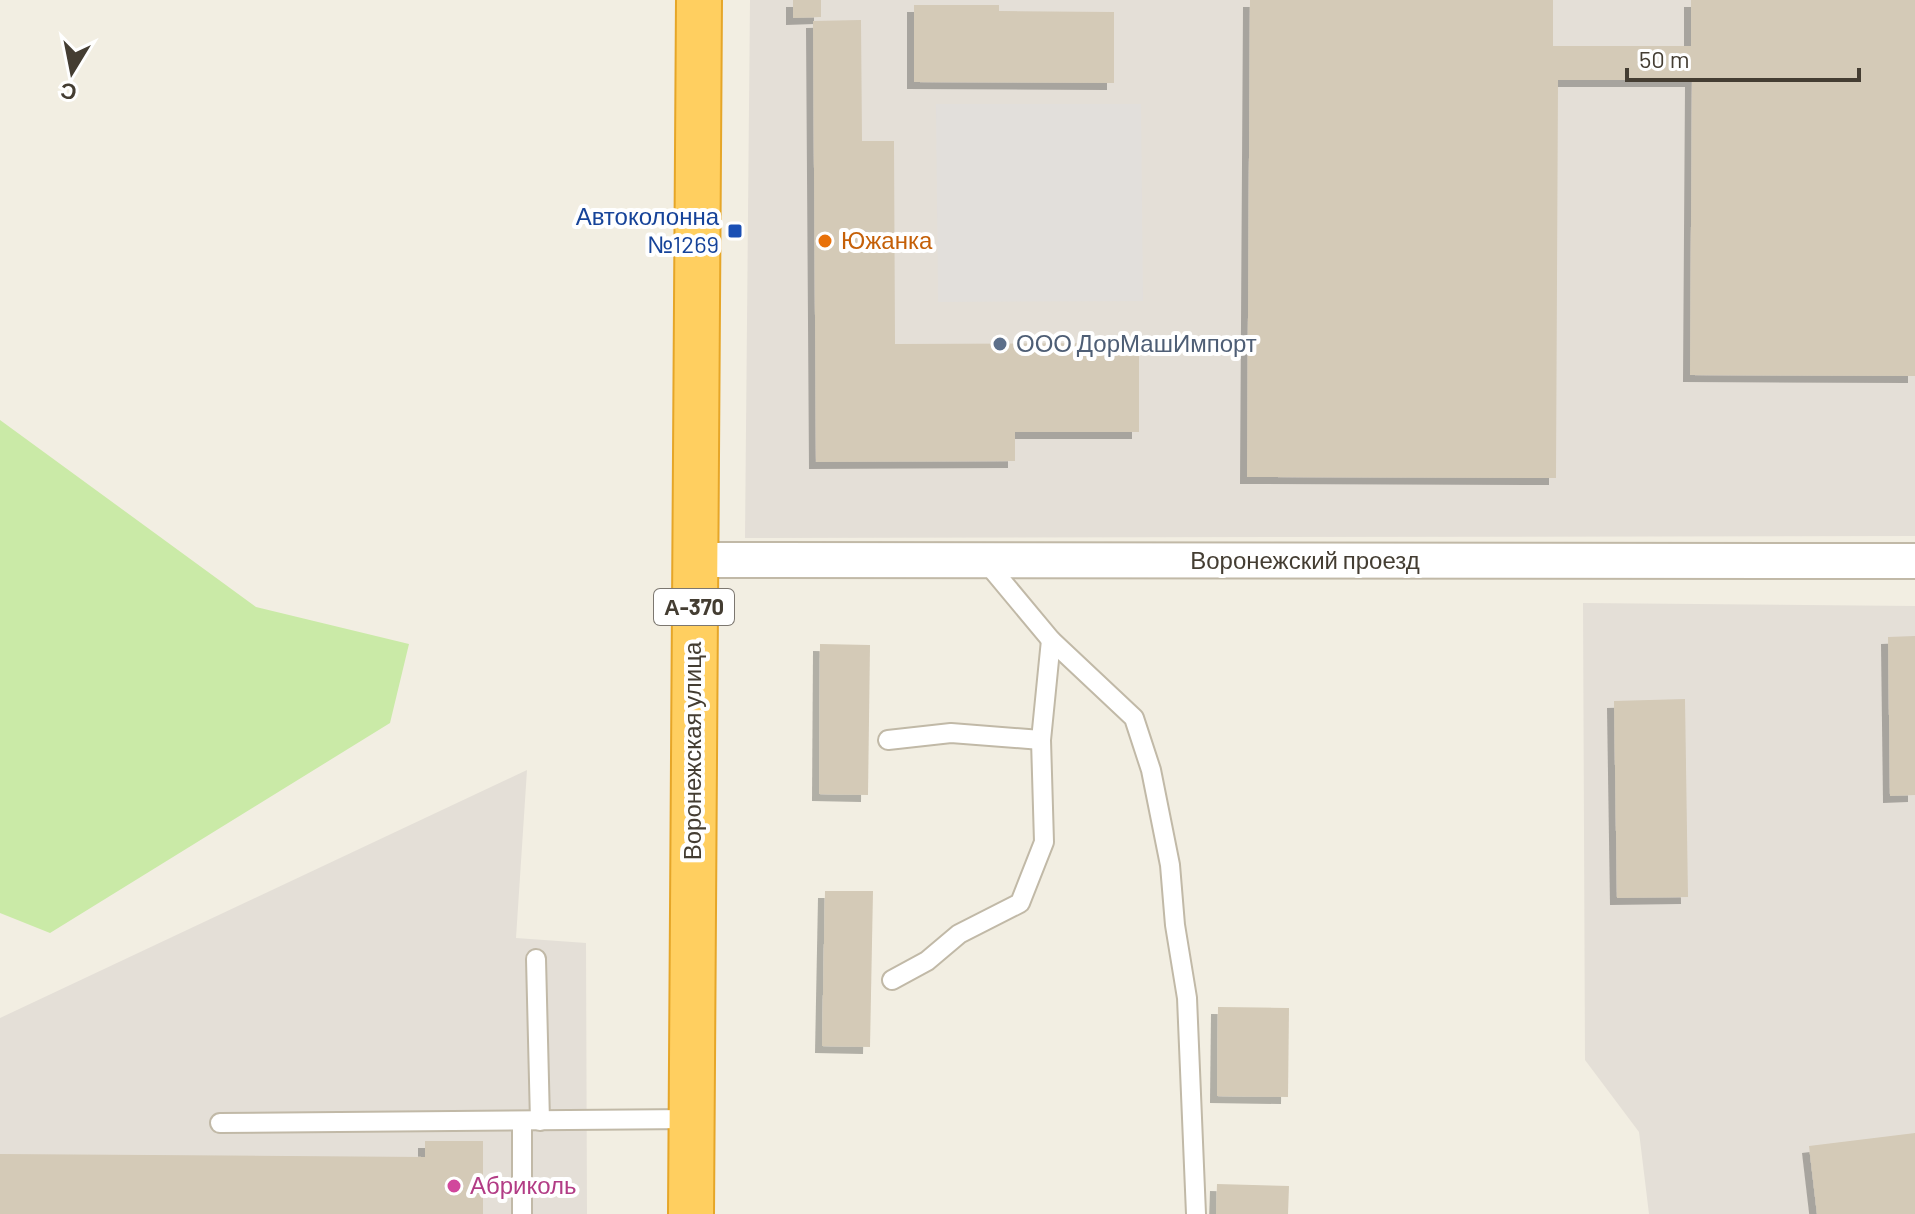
<svg xmlns="http://www.w3.org/2000/svg" width="1915" height="1214" font-family="Barlow,sans-serif">
  <defs>
    <filter id="shadow"><feDropShadow dx="-7" dy="7" stdDeviation="0" flood-color="#0004"/></filter>
  </defs>
  <rect width="100%" height="100%" fill="#f2eee2"/>
  <g fill="#e4dfd7">
    <path d="M750 0H1915V536L745 538Z"/>
    <path d="M1583 603 1915 606V1214H1649L1639 1132 1585 1060Z"/>
    <path d="M527 770 516 938 586 943 587 1214H0V1018Z"/>
  </g>
  <path fill="#caeaa7" d="M0 420 256 607 409 644 390 723 50 933 0 913Z"/>
  <path fill="#e2dfdb" d="M936 104H1141L1143 301 938 302Z"/>
  <g fill="#d4cab7" filter="url(#shadow)">
    <path d="M793 0H821V17L793 18Z"/>
    <path d="M1250 0H1553V46H1691V0H1915V376L1690 375 1692 80H1558L1556 478 1247 477Z"/>
    <path d="M914 5H999V11L1114 12V83L914 82Z"/>
    <path d="M861 20 862 141H894L895 344 1139 343V432H1015V461L816 462 813 21Z"/>
    <path d="M1915 636V795L1890 796 1888 637Z"/>
    <path d="M820 644 870 645 868 795 819 794Z"/>
    <path d="M1685 699 1688 897 1617 898 1614 701Z"/>
    <path d="M825 891H873L870 1047 822 1046Z"/>
    <path d="M1218 1007 1289 1008 1288 1097 1217 1096Z"/>
    <path d="M1915 1133V1214H1817L1809 1146Z"/>
    <path d="M425 1141H483V1214H0V1154L425 1157Z"/>
    <path d="M1217 1184 1289 1186 1288 1214H1216Z"/>
  </g>
  <g fill="none" stroke-linecap="round" stroke-linejoin="round">
    <g stroke="#c1b9a7" stroke-width="22">
      <g id="lane">
        <path d="M986 562 1051 640 1134 718 1151 770 1170 865 1175 925 1187 998 1196 1214"/>
        <path d="M888 740 951 733 1041 740"/>
        <path d="M536 959 540 1121"/>
        <path d="M892 980 927 961 959 934 1020 903 1044 842 1041 740 1051 640"/>
        <path d="M522 1121V1214"/>
        <path d="M220 1123 691 1119"/>
      </g>
    </g>
    <g stroke="#c1b9a7" stroke-width="38">
      <path id="street" d="M694 560 1915 561"/>
    </g>
    <g stroke="#e6a628" stroke-width="48">
      <path id="highway" d="M691 1214 699 0"/>
    </g>
    <use href="#lane" stroke="#fff" stroke-width="18"/>
    <use href="#street" stroke="#fff" stroke-width="34"/>
    <use href="#highway" stroke="#ffcf60" stroke-width="44"/>
  </g>
  <rect fill="#1a4fb4" stroke="#fff" stroke-width="3" x="727" y="223" width="16" height="16" rx="4"/>
  <circle fill="#e8710a" stroke="#fff" stroke-width="3" cx="825" cy="241" r="8"/>
  <circle fill="#5c6f8a" stroke="#fff" stroke-width="3" cx="1000" cy="344" r="8"/>
  <circle fill="#d1479c" stroke="#fff" stroke-width="3" cx="454" cy="1186" r="8"/>
  <g text-anchor="middle" stroke-width="8" stroke-linejoin="round" paint-order="stroke">
    <rect fill="#fff" stroke="#7c7770" stroke-width="2" x="654" y="589" width="80" height="36" rx="6"/>
    <g font-size="22" font-weight="bold" fill="#443d32">
      <text x="694" y="615">А-370</text>
    </g>
    <g font-size="24" fill="#164399" stroke="#fff" text-anchor="end">
      <text x="719" y="225">Автоколонна<tspan x="719" dy="28">№1269</tspan></text>
    </g>
    <g font-size="24" fill="#c56008" stroke="#fff" text-anchor="start">
      <text x="841" y="249">Южанка</text>
    </g>
    <g font-size="24" fill="#4e5e75" stroke="#fff" text-anchor="start">
      <text x="1016" y="352">ООО ДорМашИмпорт</text>
    </g>
    <g font-size="24" fill="#443d32" stroke="#fff">
      <text x="1305" y="569">Воронежский проезд</text>
      <text transform="translate(693 751) rotate(-90)" y="8">Воронежская улица</text>
    </g>
    <g font-size="24" fill="#b23c85" stroke="#fff" text-anchor="start">
      <text x="470" y="1194">Абриколь</text>
    </g>
  </g>
  <g transform="translate(72 72) rotate(190)" stroke="#ffffff" stroke-width="6" paint-order="stroke">
  <path d="M0-6L14 30L0 20L-14 30Z" fill="#443d32"/>
  <text y="-12" font-size="22" font-weight="bold" text-anchor="middle" fill="#443d32">С</text>
  </g>
  <path d="M1627 68v12h232v-12" fill="none" stroke="#443d32" stroke-width="4"/>
  <text x="1639" y="68" font-size="24" fill="#443d32" stroke="#ffffff" stroke-width="6" paint-order="stroke">50 m</text>
</svg>
